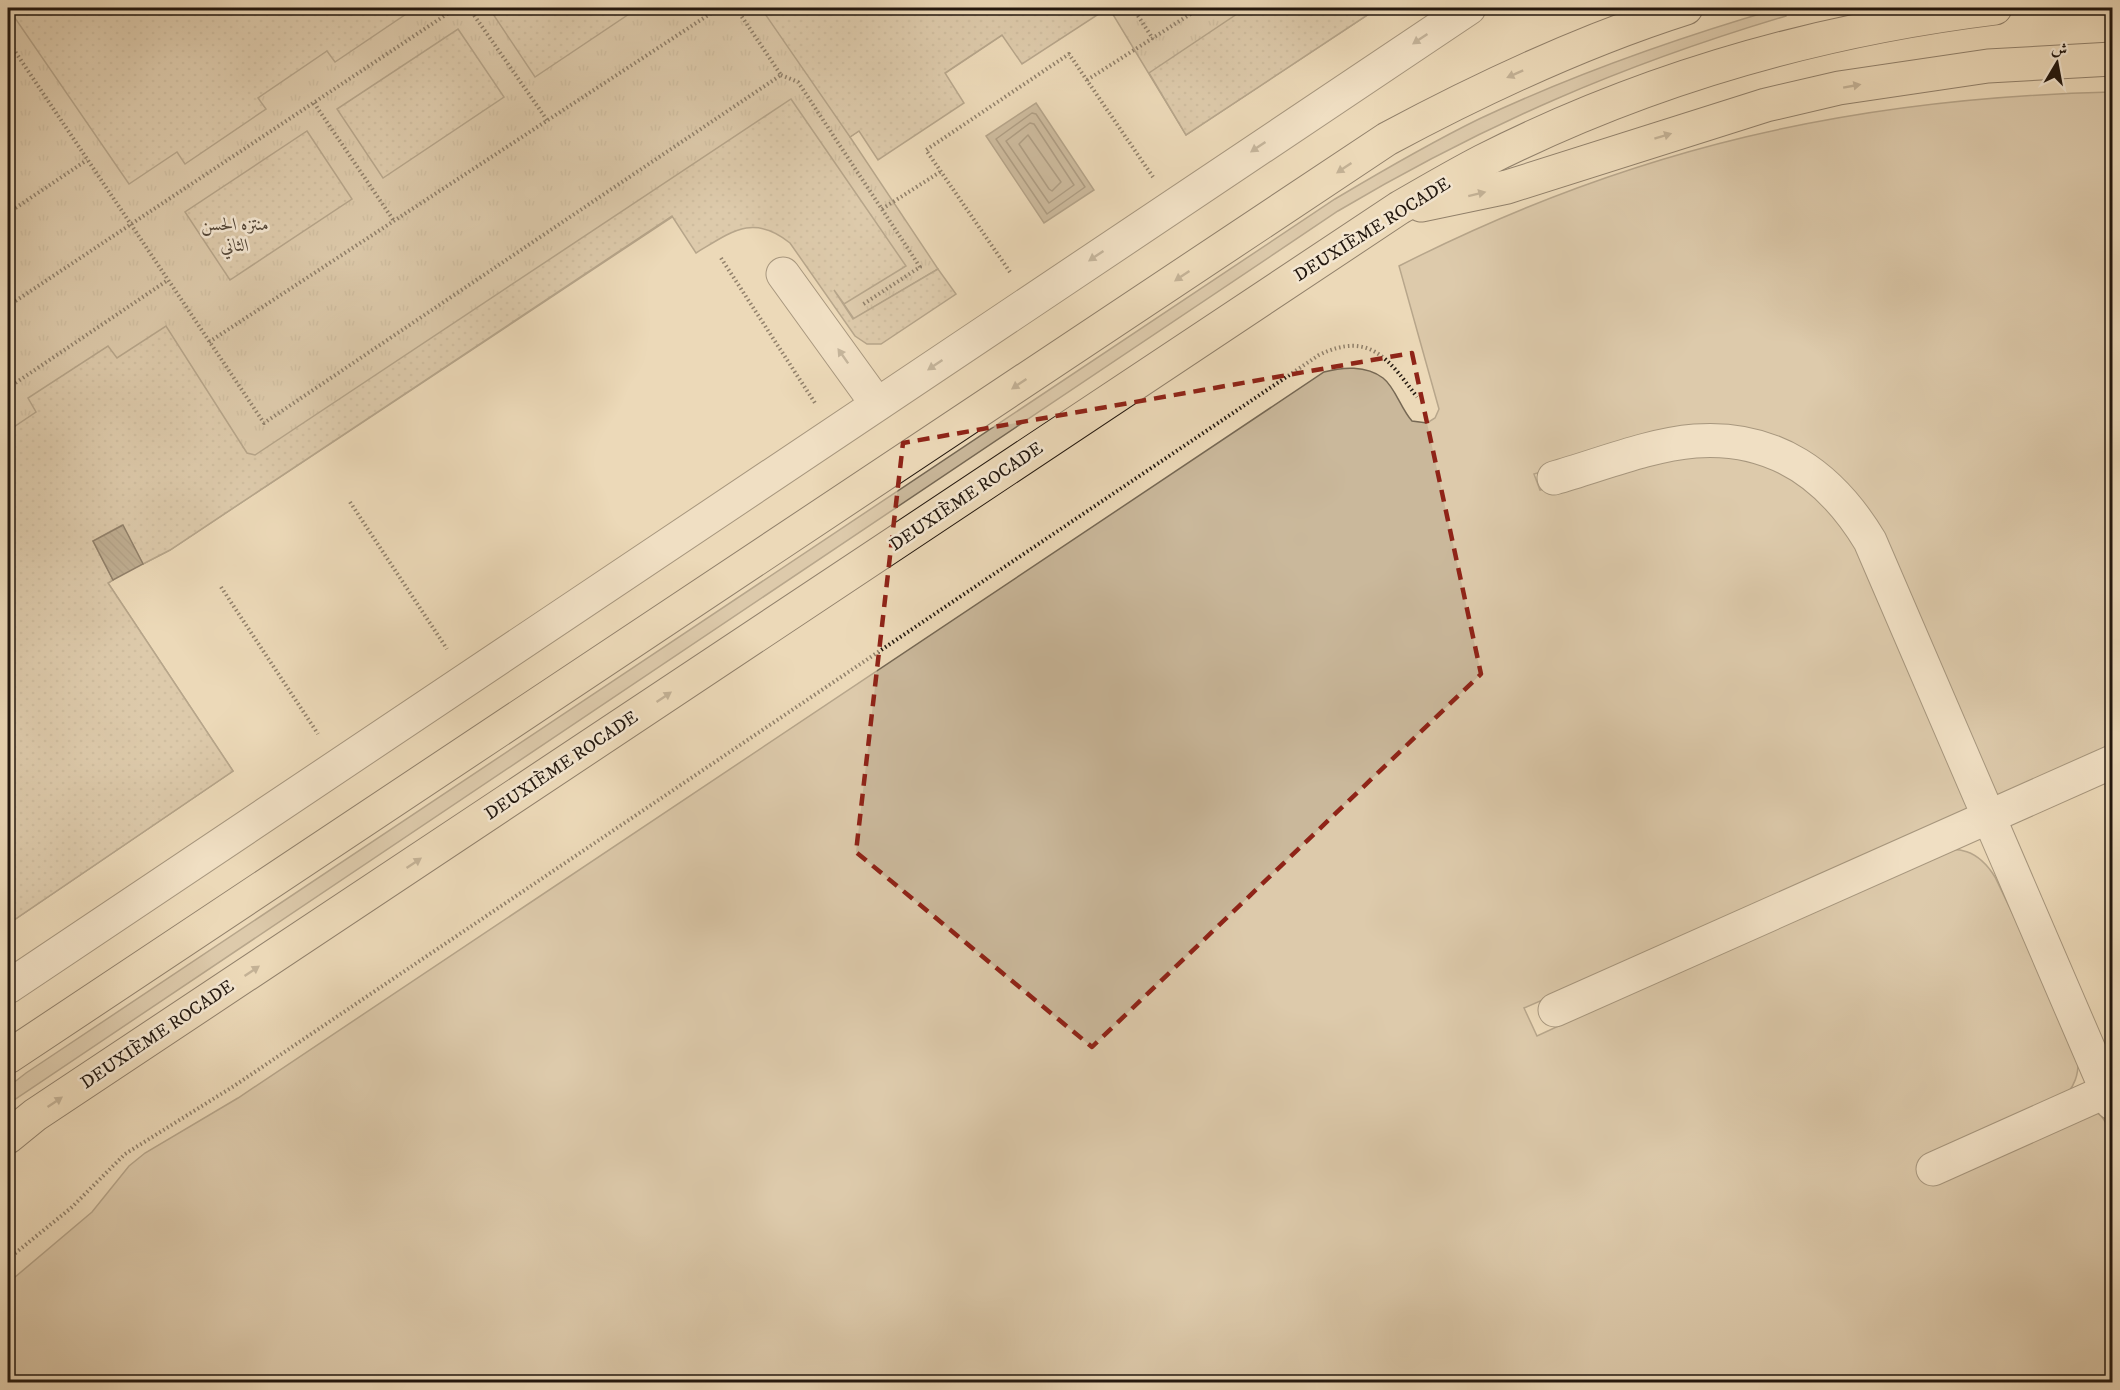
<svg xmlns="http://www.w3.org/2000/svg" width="2120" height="1390" font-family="'IM FELL DW Pica',Amiri,serif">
  <defs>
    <pattern id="park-tufts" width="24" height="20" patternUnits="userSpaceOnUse" patternTransform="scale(1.5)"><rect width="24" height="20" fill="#cab89b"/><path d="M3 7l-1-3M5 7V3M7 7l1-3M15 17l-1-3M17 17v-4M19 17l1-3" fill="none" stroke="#ad9d84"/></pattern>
    <pattern id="garden-dots" width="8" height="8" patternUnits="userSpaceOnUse" patternTransform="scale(1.5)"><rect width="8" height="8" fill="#cab89b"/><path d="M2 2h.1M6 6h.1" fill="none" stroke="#ad9d84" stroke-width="1.8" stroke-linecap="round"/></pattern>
    <pattern id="building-back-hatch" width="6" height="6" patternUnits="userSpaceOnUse" patternTransform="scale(1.5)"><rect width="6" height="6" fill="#8b7c66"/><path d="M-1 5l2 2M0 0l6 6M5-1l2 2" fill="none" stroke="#716552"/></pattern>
  </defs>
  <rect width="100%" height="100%" fill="#ecd9b8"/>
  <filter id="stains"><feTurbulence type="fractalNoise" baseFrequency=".00333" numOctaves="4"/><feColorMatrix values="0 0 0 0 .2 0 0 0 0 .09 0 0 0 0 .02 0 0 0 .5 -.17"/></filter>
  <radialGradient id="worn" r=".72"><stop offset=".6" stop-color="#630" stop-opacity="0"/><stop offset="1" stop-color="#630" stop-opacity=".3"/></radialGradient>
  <g fill="#cab89b" stroke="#766854" stroke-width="1.5">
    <path d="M1780 8H1785L1786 16C1622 65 1485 124 1338 211L8 1104V1087L26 1073 1335 199C1382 171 1430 143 1479 119 1577 73 1677 38 1780 8Z"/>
    <path d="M2112 92V752L2016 798C2003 800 1994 796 1985 787L1884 544C1874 527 1865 509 1852 494 1815 452 1750 422 1693 430 1677 432 1660 439 1644 443 1608 454 1571 464 1534 474L1540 490C1575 481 1611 471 1646 462 1662 457 1679 451 1695 449 1740 442 1793 466 1825 496 1840 510 1850 528 1860 545L1971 800 1969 809 1956 820 1524 1008 1537 1036 1928 855C1958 843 1979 851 1995 877L2077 1049C2081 1073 2075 1089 2057 1104L1917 1167 1924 1182 2082 1111C2101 1107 2106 1122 2112 1137V1382H8V1283L92 1212 129 1166 145 1153 238 1098 1324 372C1342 367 1366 365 1383 378 1395 387 1401 409 1412 421L1427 423 1435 418 1439 409 1399 266C1631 148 1853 98 2112 92Z"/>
  </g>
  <g fill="url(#park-tufts)" stroke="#766854" stroke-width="1.5">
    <path d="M8 8H1043L850 137 938 269 854 319 749 166 170 550 143 564 122 525 93 541 113 580 108 583 233 771 8 924Z"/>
    <path d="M1109 8H1378L1186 135Z"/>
  </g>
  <g fill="url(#garden-dots)" stroke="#766854" stroke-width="1.5">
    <path d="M8 8H415L335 62 327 51 258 98 266 109 185 164 177 152 129 184 13 15 8 19Z"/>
    <path d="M489 8H638L535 77Z"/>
    <path d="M761 8H1108L1022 64 1002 35 945 73 964 103 878 160 859 131 850 137Z"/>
    <path d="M1246 8H1378L1186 135 1149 73Z"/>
    <path d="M458 29 504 97 383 178 337 109Z"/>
    <path d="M791 99 906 266 844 304 834 290 853 319 938 269 956 294 881 344H867L855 336 790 243C753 213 731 232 696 253L672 216 170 550 143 564 122 525 93 541 113 580 108 583 233 771 8 924V431L36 412 28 398 108 346 117 358 166 326 247 453 255 455Z"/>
    <path d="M307 131 352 199 230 280 185 212Z"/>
  </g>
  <path fill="#a7977e" stroke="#726451" stroke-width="1.5" d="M1036 103 1094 190 1044 223 986 136Z"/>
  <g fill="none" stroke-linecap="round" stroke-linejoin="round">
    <g stroke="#645746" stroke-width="1.5">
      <path d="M1032 113 1036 114 1085 187 1047 214 996 139Z"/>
      <path d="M1030 123 1034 124 1074 185 1049 203 1006 141Z"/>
      <path d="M1028 135 1061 182 1052 191 1049 189 1019 144Z"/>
    </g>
  </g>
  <path fill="url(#building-back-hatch)" stroke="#22170e" stroke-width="1.5" d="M123 525 143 564 113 580 93 541Z"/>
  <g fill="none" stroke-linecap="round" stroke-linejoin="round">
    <g stroke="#544838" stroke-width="35">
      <g id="minor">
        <path d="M783 274 877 404"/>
        <path d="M1554 478C1600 465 1648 445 1695 441 1775 435 1831 476 1870 541L2112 1103"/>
        <path d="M8 987 1469 8"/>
        <path d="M1555 1010 2112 762"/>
        <path d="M1933 1169 2107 1091"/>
      </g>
    </g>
    <g stroke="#22170e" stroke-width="35">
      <g id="highway">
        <path d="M1421 205 1507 187 1766 105 1839 88 1988 66 2112 59"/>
        <path d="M8 1057 1387 139C1484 87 1582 41 1686 8"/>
        <path d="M8 1137 35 1115 1399 208C1427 192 1454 176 1483 161 1643 80 1817 30 1995 8"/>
      </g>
    </g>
    <g stroke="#22170e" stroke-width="4" stroke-dasharray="1.5 3" stroke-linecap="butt">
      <path d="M469 8 547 120"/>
      <path d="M1133 8 1153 39"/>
      <path d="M8 41 264 423 781 75 736 8"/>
      <path d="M781 75 798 82 920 267 862 305"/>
      <path d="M1087 80 1200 8"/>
      <path d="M314 103 394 221"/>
      <path d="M882 209 940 172"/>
      <path d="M8 213 87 160"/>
      <path d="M721 258 815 403"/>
      <path d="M1010 272 926 150 1069 54 1153 177"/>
      <path d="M8 306 456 8"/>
      <path d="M209 342 719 8"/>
      <path d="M8 388 168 280"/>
      <path d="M350 502 447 649"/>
      <path d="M221 587 318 734"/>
      <path d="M8 1259 71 1208 125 1154 234 1086 1319 355C1370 330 1389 360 1417 397"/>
    </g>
    <use href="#minor" stroke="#f3e6d1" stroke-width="33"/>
    <use href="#highway" stroke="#ecd9b8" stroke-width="33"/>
  </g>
  <defs><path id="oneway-solid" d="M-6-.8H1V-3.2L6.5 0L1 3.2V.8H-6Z" transform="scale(1.5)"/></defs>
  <g fill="#958979">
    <use href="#oneway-solid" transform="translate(1420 39) rotate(146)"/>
    <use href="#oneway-solid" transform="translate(1258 147) rotate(146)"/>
    <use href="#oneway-solid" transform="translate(1096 256) rotate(146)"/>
    <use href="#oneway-solid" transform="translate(843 356) rotate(-125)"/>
    <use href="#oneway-solid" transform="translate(935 365) rotate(146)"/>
  </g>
  <g fill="#91826c">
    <use href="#oneway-solid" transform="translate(1515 74) rotate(156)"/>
    <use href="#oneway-solid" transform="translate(1852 86) rotate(-10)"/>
    <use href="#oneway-solid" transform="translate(1663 136) rotate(-17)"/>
    <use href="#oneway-solid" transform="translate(1344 168) rotate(146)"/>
    <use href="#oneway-solid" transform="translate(1477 194) rotate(-14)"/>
    <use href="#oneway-solid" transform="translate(1182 276) rotate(146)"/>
    <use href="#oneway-solid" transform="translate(1019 384) rotate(146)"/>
    <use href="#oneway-solid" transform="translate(664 697) rotate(-34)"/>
    <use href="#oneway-solid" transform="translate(414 863) rotate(-34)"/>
    <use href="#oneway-solid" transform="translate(252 971) rotate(-34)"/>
    <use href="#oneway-solid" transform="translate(55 1102) rotate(-34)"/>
  </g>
  <path d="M0 0H2120V1390H0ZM1412 353 1481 674 1092 1047 856 852 903 443Z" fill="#ecd9b8" fill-opacity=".55" fill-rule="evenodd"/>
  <path fill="none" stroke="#8f2418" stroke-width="4.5" stroke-dasharray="12 8" stroke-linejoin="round" d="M1412 353 1481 674 1092 1047 856 852 903 443Z"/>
  <g text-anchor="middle" stroke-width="5" stroke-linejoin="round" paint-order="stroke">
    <g font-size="18" font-style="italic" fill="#544738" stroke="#f3e6d1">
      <text x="235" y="230">منتزه الحسن<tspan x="235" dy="21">الثاني</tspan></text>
    </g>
    <g font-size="18" fill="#22170e" stroke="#f3e6d1">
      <text transform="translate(1372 229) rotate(-32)" y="6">DEUXIÈME ROCADE</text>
      <text transform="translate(966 496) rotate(-34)" y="6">DEUXIÈME ROCADE</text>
      <text transform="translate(561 765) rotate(-34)" y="6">DEUXIÈME ROCADE</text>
      <text transform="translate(157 1034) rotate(-34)" y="6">DEUXIÈME ROCADE</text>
    </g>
  </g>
  <rect width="2120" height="1390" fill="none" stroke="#ecd9b8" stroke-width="30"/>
  <rect x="9" y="9" width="2102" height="1372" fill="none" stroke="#22170e" stroke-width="3"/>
  <rect x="15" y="15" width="2090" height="1360" fill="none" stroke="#22170e" stroke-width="1.5"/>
  <g transform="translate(2057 63) rotate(10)" stroke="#f3e6d1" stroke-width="4.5" paint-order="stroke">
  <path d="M0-4.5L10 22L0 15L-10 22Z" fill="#22170e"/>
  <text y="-9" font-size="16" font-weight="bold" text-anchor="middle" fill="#22170e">ش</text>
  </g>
  <rect width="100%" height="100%" filter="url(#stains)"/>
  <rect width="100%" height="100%" fill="url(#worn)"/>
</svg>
